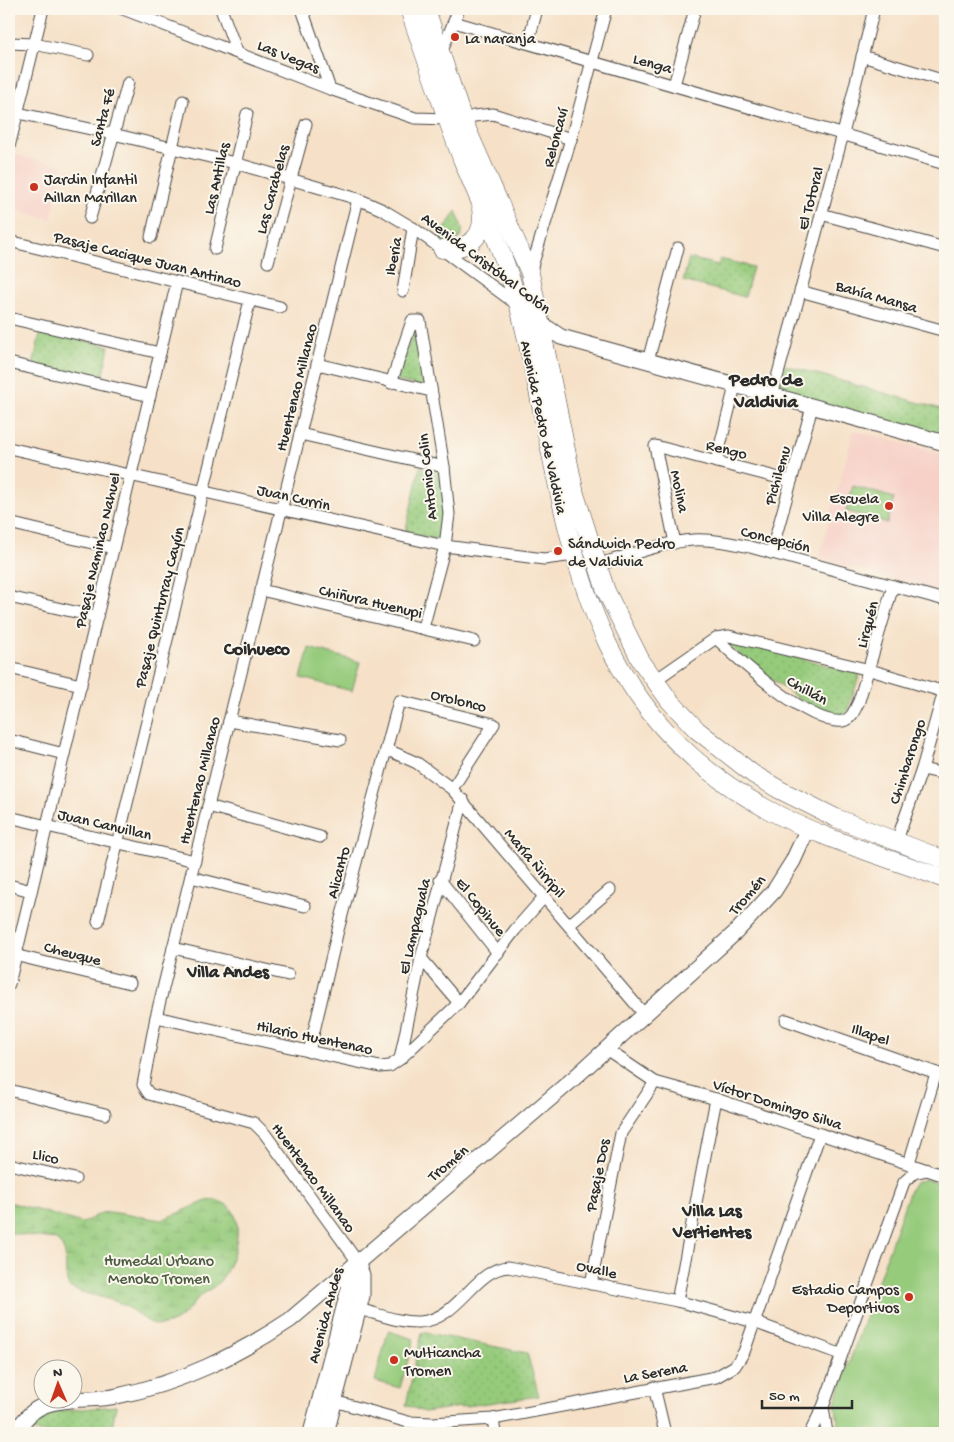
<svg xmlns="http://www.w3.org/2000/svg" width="954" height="1442" font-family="'Gochi Hand',sans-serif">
  <defs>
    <pattern id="green-dots" width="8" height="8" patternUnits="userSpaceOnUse" patternTransform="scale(1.25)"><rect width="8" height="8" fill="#96cb7c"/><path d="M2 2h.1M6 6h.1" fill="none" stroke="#81ae6b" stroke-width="1.8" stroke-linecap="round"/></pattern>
    <pattern id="wetland-marsh" width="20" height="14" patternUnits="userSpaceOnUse" patternTransform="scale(1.25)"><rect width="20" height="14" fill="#96cb7c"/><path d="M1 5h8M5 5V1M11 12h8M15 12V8" fill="none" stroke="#81ae6b"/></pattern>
  </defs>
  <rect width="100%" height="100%" fill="#fbf7ec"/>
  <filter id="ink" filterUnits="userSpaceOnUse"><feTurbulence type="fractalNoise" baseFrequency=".02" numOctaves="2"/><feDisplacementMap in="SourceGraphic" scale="10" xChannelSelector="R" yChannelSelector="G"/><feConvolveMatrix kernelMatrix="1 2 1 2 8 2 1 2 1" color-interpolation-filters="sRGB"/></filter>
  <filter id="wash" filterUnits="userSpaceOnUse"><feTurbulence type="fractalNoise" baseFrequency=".0096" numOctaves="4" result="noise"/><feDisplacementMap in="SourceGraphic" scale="20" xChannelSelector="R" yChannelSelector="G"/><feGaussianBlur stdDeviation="1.12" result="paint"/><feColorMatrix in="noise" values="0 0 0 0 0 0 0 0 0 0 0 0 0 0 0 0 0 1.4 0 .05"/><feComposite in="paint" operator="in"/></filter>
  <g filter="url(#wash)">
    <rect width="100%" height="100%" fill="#f6e1c8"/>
    <g fill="#f7d1c8">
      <path d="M10 154 63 165 51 219 9 209Z"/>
      <path d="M854 430 945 455V593L819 558Z"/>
    </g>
    <g fill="url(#green-dots)" stroke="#607b54">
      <path d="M456 211C463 228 469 240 445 245L438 239Z"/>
      <path d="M689 258 718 265 720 259 753 267 745 297 683 281Z"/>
      <path d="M415 325 425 387 397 381Z"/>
      <path d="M41 330 109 346 102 381 33 364Z"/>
      <path d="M785 365 945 410V438L777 392Z"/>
      <path d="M420 467 440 471 445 513 441 540 405 533Z"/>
      <path d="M732 640 860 674 846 714 839 717 800 700 729 647Z"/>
      <path d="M422 1332 527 1353 539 1396 424 1412 406 1405Z"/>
      <path d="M116 1406 111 1433 30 1432 38 1416 47 1412Z"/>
    </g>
    <path fill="url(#wetland-marsh)" stroke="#607b54" d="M216 1200C224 1203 231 1206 234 1213 243 1231 232 1267 219 1282 213 1288 205 1292 198 1298 187 1310 181 1323 163 1325 149 1327 136 1311 124 1305 106 1296 86 1296 69 1287 61 1271 73 1249 54 1239L9 1233V1202L83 1223 101 1213 110 1212 162 1220 206 1201Z"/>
    <g fill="#96cb7c" stroke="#607b54">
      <path d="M853 486 894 498 887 523 846 511Z"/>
      <path d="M309 648 360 662 352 691 301 678Z"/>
      <path d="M925 1179 945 1184V1433H840L835 1403 910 1190 914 1183Z"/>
      <path d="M388 1331 414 1339 400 1388 375 1381Z"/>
    </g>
  </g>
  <g filter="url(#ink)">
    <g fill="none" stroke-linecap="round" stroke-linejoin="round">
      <g stroke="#494643" stroke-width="13">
        <g id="street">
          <path d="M123 9 330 89 415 118 447 119"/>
          <path d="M221 9 237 52"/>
          <path d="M302 9 330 89"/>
          <path d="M454 22 945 164"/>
          <path d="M9 43 34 44 88 55"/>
          <path d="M528 43 537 9"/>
          <path d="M441 53 459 9"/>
          <path d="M862 56 945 81"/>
          <path d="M674 85 695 9"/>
          <path d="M9 111 113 134 235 163 358 199 383 210 413 228 519 306"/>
          <path d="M463 120 474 116 493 114 571 139"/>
          <path d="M9 147 43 9"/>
          <path d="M821 214 945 248"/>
          <path d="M90 218 128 83"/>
          <path d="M151 237 183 101"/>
          <path d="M9 241 280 307"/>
          <path d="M215 249 247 114"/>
          <path d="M268 262 306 124"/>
          <path d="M530 273 571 139 606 9"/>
          <path d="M403 291 413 228"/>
          <path d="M800 291 945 331"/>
          <path d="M9 318 160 353"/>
          <path d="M648 361 678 248"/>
          <path d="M9 363 150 396"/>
          <path d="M317 364 431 391"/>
          <path d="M391 383 412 321H420L444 467 449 514 445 546 423 628"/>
          <path d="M772 396 843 134 874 9"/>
          <path d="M300 434 444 467"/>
          <path d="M9 448 445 546 544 559 574 555"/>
          <path d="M716 462 735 386"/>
          <path d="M9 523 113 548"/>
          <path d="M675 543 655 446 791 481"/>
          <path d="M771 553 812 407"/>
          <path d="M596 565C626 557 663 542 693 540 712 539 731 543 750 547L945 600"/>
          <path d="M261 590 474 641"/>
          <path d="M9 597 97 617"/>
          <path d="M716 638C739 660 810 726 843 721 852 719 855 709 859 701L893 586"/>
          <path d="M9 668 81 685"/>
          <path d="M654 681 716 638 729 636 870 670 945 692"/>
          <path d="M229 721 340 740"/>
          <path d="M9 740 64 754"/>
          <path d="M388 750 417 763 452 789 644 1014"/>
          <path d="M922 769 945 774"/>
          <path d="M208 806 320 837"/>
          <path d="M9 817 195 861"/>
          <path d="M897 840 922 769 944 691"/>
          <path d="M191 877 305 906"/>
          <path d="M440 880 498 953"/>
          <path d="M9 885 31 891"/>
          <path d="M98 922 250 300"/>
          <path d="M569 925 610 890"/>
          <path d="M173 948 288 975"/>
          <path d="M10 954 130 983"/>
          <path d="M421 958 459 1003"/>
          <path d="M9 984 177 282"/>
          <path d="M156 1017 380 1067 390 1066 400 1059 459 1003 515 930 544 897"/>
          <path d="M786 1020 945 1076"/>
          <path d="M606 1049 655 1082 716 1099 945 1176"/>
          <path d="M309 1052 338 930 399 701 494 724 452 789"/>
          <path d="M400 1059 421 958 463 800"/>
          <path d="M9 1090 105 1114"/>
          <path d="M909 1163 936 1073"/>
          <path d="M9 1164 75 1179"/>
          <path d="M357 1261 265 1134 254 1123 149 1094 143 1085 156 1017 358 199"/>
          <path d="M591 1284 621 1133 655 1082"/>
          <path d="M677 1301 716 1099"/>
          <path d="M359 1309C378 1314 400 1323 419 1322 459 1320 474 1269 508 1267L677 1301 754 1322 840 1354"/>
          <path d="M654 1387 665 1433"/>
          <path d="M334 1401 408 1422 433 1423 493 1419 716 1377 735 1366 744 1352 820 1134"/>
          <path d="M823 1407 827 1433"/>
          <path d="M493 1419 495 1433"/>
          <path d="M810 1433 823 1407 904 1182 914 1173 927 1170"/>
        </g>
      </g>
      <g stroke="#494643" stroke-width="17">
        <g id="secondary">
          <path d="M534 319 561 337 945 443"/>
          <path d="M16 1433C23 1420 31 1410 45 1405 67 1397 94 1401 117 1396 181 1383 236 1356 290 1320L572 1080 736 932 774 891 793 861 808 828"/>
          <path d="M311 1433 356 1262"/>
          <path d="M326 1433 362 1296V1275L357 1262"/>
        </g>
      </g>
      <g stroke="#494643" stroke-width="19">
        <g id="primary">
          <path d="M409 9C426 59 443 109 462 159 482 207 506 257 519 307 570 503 563 698 767 809 822 839 886 857 945 879"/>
          <path d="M426 9 463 120 530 273 575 494 606 591 641 661 669 700 697 730 753 774 780 790 836 818 945 860"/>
          <path d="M442 249C469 249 486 238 481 209"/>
        </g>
      </g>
      <use href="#street" stroke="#fff" stroke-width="11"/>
      <use href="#secondary" stroke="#fff" stroke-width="15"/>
      <use href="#primary" stroke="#fff" stroke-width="18"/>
    </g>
  </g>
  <g fill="#c8321e" stroke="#fbf7ec" stroke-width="2">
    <circle cx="455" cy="37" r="5"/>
    <circle cx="34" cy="187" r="5"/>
    <circle cx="889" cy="506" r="5"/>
    <circle cx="558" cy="551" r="5"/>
    <circle cx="909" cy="1297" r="5"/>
    <circle cx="394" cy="1360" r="5"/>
  </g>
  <g text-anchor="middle" stroke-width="4" stroke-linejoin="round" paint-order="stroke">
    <g font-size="16" fill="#2b2b2b" stroke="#fbf7ec" text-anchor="start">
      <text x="465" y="43">La naranja</text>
      <text x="44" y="184">Jardin Infantil<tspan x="44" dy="18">Aillan Marillan</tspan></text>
      <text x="879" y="503" text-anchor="end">Escuela<tspan x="879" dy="18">Villa Alegre</tspan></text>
      <text x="568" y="548">Sándwich Pedro<tspan x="568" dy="18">de Valdivia</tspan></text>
      <text x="899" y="1294" text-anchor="end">Estadio Campos<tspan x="899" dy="18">Deportivos</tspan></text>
      <text x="404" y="1357">Multicancha<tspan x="404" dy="18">Tromen</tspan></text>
    </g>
    <g font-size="16" fill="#2b2b2b" stroke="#fbf7ec">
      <text transform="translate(289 55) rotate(22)" y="6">Las Vegas</text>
      <text transform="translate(653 62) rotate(16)" y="6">Lenga</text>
      <text transform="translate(101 117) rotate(-75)" y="6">Santa Fé</text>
      <text transform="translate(554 137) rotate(-75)" y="6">Reloncaví</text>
      <text transform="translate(215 178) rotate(-77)" y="6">Las Antillas</text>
      <text transform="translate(271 189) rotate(-75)" y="6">Las Carabelas</text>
      <text transform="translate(809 198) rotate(-75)" y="6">El Totoral</text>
      <text transform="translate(392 256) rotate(-80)" y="6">Iberia</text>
      <text transform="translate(148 258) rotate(14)" y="6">Pasaje Cacique Juan Antinao</text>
      <text transform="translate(487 262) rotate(37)" y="6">Avenida Cristóbal Colón</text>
      <text transform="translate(877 295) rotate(16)" y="6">Bahía Mansa</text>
      <text transform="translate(295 387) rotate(-76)" y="6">Huentenao Millanao</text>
      <text transform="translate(545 427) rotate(78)" y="6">Avenida Pedro de Valdivia</text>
      <text transform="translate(727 448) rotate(14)" y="6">Rengo</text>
      <text transform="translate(776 475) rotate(-74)" y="6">Pichilemu</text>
      <text transform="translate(426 477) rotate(-96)" y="6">Antonio Colin</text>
      <text transform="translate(681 491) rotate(78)" y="6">Molina</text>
      <text transform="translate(294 496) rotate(13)" y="6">Juan Currin</text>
      <text transform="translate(776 538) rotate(14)" y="6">Concepción</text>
      <text transform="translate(96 550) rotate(-77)" y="6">Pasaje Naminao Nahuel</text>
      <text transform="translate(371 600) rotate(13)" y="6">Chiñura Huenupi</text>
      <text transform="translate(158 607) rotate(-76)" y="6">Pasaje Quinturray Cayún</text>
      <text transform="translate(866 624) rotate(-75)" y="6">Lirquén</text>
      <text transform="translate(808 689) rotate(29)" y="6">Chillán</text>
      <text transform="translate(459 699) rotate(14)" y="6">Orolonco</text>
      <text transform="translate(906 761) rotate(-72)" y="6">Chimbarongo</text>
      <text transform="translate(198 780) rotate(-76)" y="6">Huentenao Millanao</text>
      <text transform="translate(105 823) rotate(13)" y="6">Juan Canuillan</text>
      <text transform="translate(536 862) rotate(50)" y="6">María Ñirripil</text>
      <text transform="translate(337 872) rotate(-75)" y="6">Alicanto</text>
      <text transform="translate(746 894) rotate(-49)" y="6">Tromén</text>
      <text transform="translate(482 906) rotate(51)" y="6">El Copihue</text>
      <text transform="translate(413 926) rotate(-77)" y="6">El Lampaguala</text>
      <text transform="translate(73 952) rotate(14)" y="6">Cheuque</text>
      <text transform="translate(871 1033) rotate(19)" y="6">Illapel</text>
      <text transform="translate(315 1036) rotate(12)" y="6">Hilario Huentenao</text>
      <text transform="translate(778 1103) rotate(18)" y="6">Víctor Domingo Silva</text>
      <text transform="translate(46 1155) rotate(12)" y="6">Llico</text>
      <text transform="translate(447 1162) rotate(-40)" y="6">Tromén</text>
      <text transform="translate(596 1175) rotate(-79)" y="6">Pasaje Dos</text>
      <text transform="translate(315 1177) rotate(54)" y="6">Huentenao Millanao</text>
      <text transform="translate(597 1268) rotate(12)" y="6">Ovalle</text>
      <text transform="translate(324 1315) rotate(-75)" y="6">Avenida Andes</text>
      <text transform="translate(655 1371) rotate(-10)" y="6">La Serena</text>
    </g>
    <g font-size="16" fill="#4b5b43" stroke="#fbf7ec">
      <text x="159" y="1265">Humedal Urbano<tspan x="159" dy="18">Menoko Tromen</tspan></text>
    </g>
    <g font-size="18" font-weight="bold" fill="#2b2b2b" stroke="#fbf7ec">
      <text x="257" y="654">Coihueco</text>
      <text x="228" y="977">Villa Andes</text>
      <text x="712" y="1216">Villa Las<tspan x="712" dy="21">Vertientes</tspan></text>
    </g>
    <g font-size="19" font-weight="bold" fill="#2b2b2b" stroke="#fbf7ec">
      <text x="766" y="385">Pedro de<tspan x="766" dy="22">Valdivia</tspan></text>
    </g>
  </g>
  <rect width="954" height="1442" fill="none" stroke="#fbf7ec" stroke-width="30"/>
  <g transform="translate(58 1384) rotate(358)"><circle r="24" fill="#fbf7ec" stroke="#a8a59f"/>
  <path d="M0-4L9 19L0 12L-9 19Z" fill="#c8321e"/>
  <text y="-8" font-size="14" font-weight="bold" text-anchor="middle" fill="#2b2b2b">N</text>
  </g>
  <path d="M762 1400v8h90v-8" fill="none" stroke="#2b2b2b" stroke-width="2.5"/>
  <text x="769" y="1400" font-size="15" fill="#2b2b2b" stroke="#fbf7ec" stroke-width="4" paint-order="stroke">50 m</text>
</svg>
